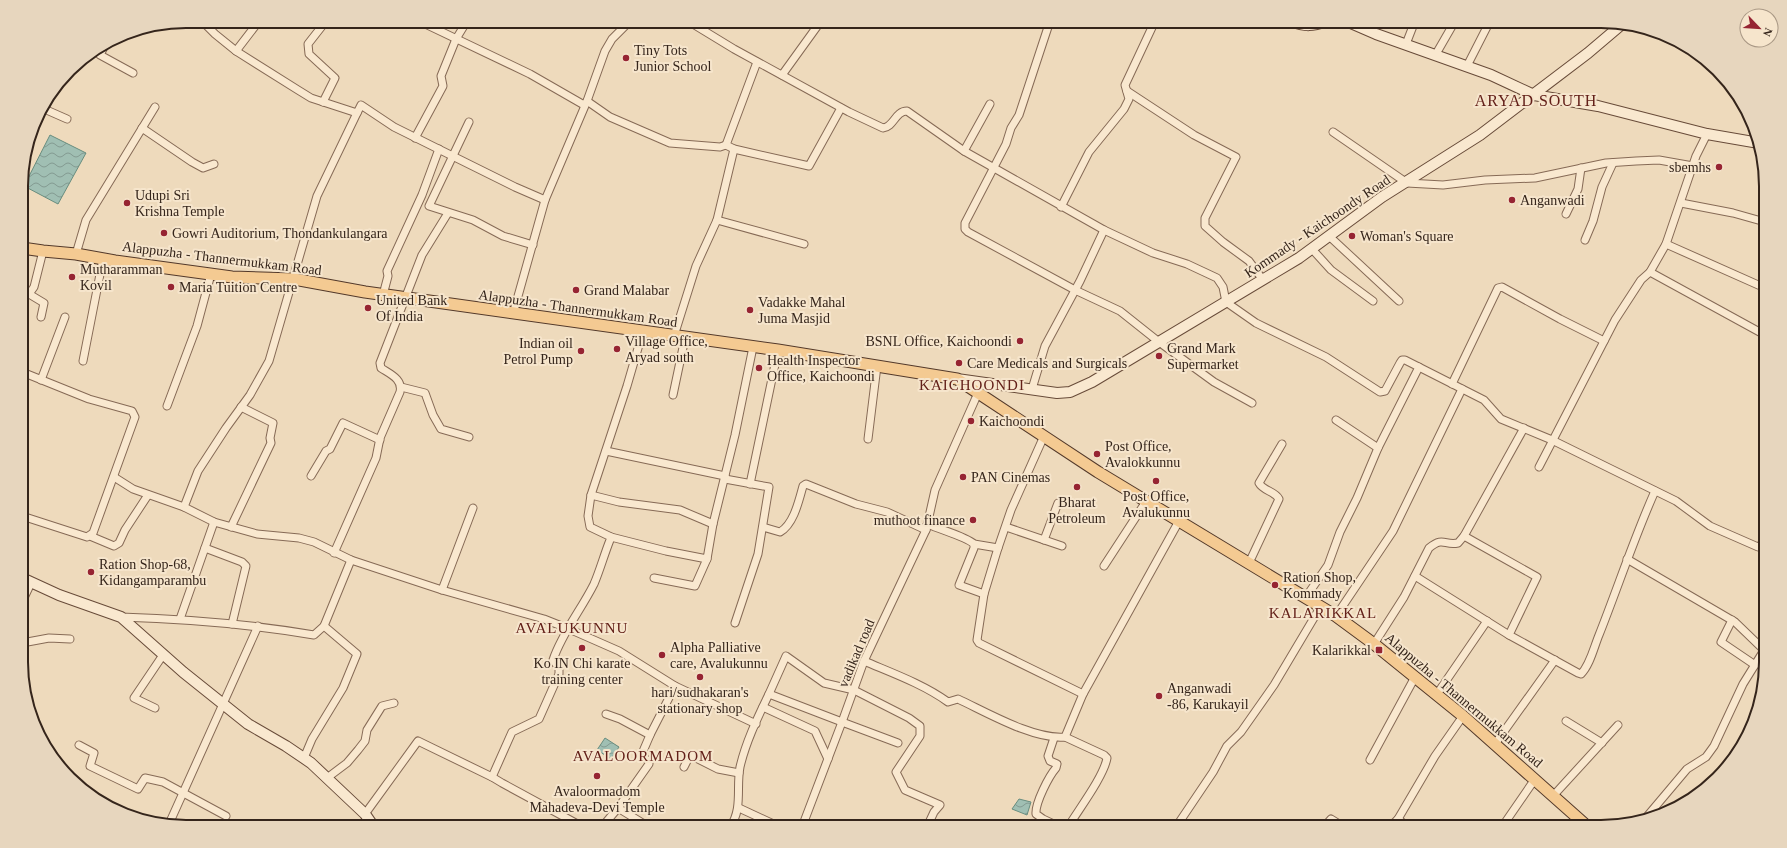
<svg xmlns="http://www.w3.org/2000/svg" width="1787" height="848" font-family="'Times New Roman',serif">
  <defs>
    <pattern id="water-waves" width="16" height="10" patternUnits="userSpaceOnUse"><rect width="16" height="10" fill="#a0bfb3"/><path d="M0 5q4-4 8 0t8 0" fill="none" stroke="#839b91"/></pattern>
  </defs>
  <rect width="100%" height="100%" fill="#eedabc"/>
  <g fill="url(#water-waves)" stroke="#688d7f">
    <path d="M50 135 86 153 58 204 24 186Z"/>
    <path d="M605 738 619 747 611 759 597 750Z"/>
    <path d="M1019 799 1031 802 1027 815 1012 809Z"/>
  </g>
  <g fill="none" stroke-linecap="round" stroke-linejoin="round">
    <g stroke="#866a56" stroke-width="9">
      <g id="minor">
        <path d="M202 21 215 34 236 51 298 90 311 98 357 113 361 105 394 127 515 187 545 200"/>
        <path d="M419 21 530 74 584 105"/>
        <path d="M688 21 734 49 849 112 883 128C894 127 895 111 907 111L964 151 1104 230 1153 253 1187 264 1217 278 1223 287 1226 302 1256 323 1326 357 1380 392 1385 391 1400 363 1402 360H1405L1484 400 1501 419 1552 440 1676 501 1710 526 1758 547 1761 545 1766 534"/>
        <path d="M1050 21 1019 115 1011 128 1006 144 965 223V229L968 232 1075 290 1120 311 1159 342 1214 382 1252 403"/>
        <path d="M1406 44 1415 21"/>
        <path d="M105 45 100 55 133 73"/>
        <path d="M236 51 259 21"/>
        <path d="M1436 54 1455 21"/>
        <path d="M757 62 726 145 734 149 809 166 841 108"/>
        <path d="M1467 66 1490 21"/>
        <path d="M782 75 821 21"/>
        <path d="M1127 91 1194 135 1236 157 1205 218V226L1223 242 1249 261 1263 280"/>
        <path d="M587 101 610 117 670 143 720 147 726 145"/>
        <path d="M323 102 335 78 309 54 308 44 326 21"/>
        <path d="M42 108 67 119"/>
        <path d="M357 113 317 196 269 361 250 395 226 428 198 471 184 507 214 522 257 534 299 538 314 542 351 560 442 590 544 619 569 629 619 651 675 686 756 724"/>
        <path d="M469 122 429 206 473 220 503 236 533 245"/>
        <path d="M142 128 192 162 203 168 214 164"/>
        <path d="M1333 132 1407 183 1443 185 1485 180 1535 178 1606 163 1636 161 1659 160 1693 166"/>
        <path d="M415 138 443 86 441 76 456 39 467 21"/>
        <path d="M964 151 990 104"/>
        <path d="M1681 203 1733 213 1765 222"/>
        <path d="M1061 207 1089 152 1124 109 1129 99 1125 85 1155 21"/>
        <path d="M1566 214 1578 189 1581 168"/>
        <path d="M717 220 804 244"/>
        <path d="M1329 236 1399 301"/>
        <path d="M1585 240 1593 221 1602 187 1613 163"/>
        <path d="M1666 244 1765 288"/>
        <path d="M1312 249 1331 270 1373 301"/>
        <path d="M76 254 86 220 155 107"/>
        <path d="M1650 272 1666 244 1696 156 1707 134"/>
        <path d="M383 295 388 276 387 271 422 195 439 149"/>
        <path d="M513 314 545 200 587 101 605 51 612 39 630 21"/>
        <path d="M41 317 44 303 29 294 34 287 43 251"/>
        <path d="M674 336 696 266 717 220 734 149"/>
        <path d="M83 361 103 259"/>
        <path d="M22 372 89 399 132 411 135 417 93 533 87 537 22 516"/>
        <path d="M41 380 65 317"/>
        <path d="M1452 384 1498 288 1502 287 1560 319 1604 341"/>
        <path d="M401 387 425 393 433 415 441 429 469 437"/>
        <path d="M1032 389 1045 346 1080 281 1104 230"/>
        <path d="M673 395 685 338"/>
        <path d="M167 406 197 326 211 274"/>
        <path d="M1336 420 1378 448"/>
        <path d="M1044 436 1011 510 998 548 984 594 977 640 979 643 1083 694"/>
        <path d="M868 439 877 366"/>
        <path d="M606 451 725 476"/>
        <path d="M1539 467 1615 320 1641 280 1650 272 1765 335"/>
        <path d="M311 476 326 451 330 449 343 423 380 440"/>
        <path d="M114 477 133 489 184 507"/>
        <path d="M725 479 769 487 758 554 735 623"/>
        <path d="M750 484 778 350"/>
        <path d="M591 495 619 502 680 510 713 524"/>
        <path d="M928 524C940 530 965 536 974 544V548L959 585 984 594"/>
        <path d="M231 527 271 443 270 438 273 423 241 407"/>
        <path d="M763 527 780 532C794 524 799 500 803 486L806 484 856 504 887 512 926 530"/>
        <path d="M1006 527 1062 546"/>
        <path d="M90 536 114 546 119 543 125 530 148 495"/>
        <path d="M1464 536 1537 577 1509 635 1578 673 1581 674C1590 665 1594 647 1599 635 1618 587 1634 538 1655 491"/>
        <path d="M611 537 666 551 707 559 713 524 735 435 753 347"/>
        <path d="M1044 540 1058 503"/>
        <path d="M974 544 998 548"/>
        <path d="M205 548 242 562 246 566 232 624"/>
        <path d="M334 553 376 458 380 438 400 392C403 379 390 374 381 368L380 363 422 255 448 213"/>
        <path d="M1627 559 1735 622 1764 650"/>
        <path d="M1249 563 1279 499C1275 491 1263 491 1259 483L1282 444"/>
        <path d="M1104 566 1147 500"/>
        <path d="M1415 576 1509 635"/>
        <path d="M654 578 695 586 707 559"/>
        <path d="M442 590 473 508"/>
        <path d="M1306 597 1328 565 1340 532 1357 498 1378 448 1419 367"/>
        <path d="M22 602 31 583"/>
        <path d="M1336 616 1393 531 1462 389"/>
        <path d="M121 617C186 619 250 624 314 635L324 626 351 560"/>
        <path d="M180 619 214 522"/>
        <path d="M1732 620 1721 642 1755 665"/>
        <path d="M22 643 49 638 70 639"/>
        <path d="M1374 644 1404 597 1429 548C1444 536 1444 546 1458 543L1464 536 1524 428"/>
        <path d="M864 661C892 673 923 684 948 702L958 699C986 712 1034 740 1065 737L1083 694 1179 521"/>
        <path d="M769 694 786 656 824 683 854 690 909 718 920 726V736L896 772 905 790 940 805 934 812 927 827"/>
        <path d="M1437 694 1487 621"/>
        <path d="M763 707 815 731 828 759"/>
        <path d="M155 708 134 698 163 655"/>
        <path d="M606 714 620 719 650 735"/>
        <path d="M1566 721 1602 743"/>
        <path d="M1065 737 1104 755 1107 758C1104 776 1079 809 1068 827"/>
        <path d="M1054 738 1048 756 1050 761 1057 764 1056 768C1049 776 1035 803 1036 814L1043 819 1060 827"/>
        <path d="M1495 744 1555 660"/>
        <path d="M79 745 94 753 90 766 138 789 145 778 163 782 226 816"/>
        <path d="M304 758 312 739 343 688 357 654 324 626"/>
        <path d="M1370 760 1415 677"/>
        <path d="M684 767 690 755 718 769 739 773"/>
        <path d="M492 777 512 732 539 719 559 674V668L553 660C562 633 581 610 594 584 600 570 604 555 610 540L611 537 609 536 590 527 588 516 591 495 627 386 643 331"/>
        <path d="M327 778 347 763 358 750 365 741 367 730 382 706 394 703"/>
        <path d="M1553 796 1618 725"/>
        <path d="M739 808 780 827"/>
        <path d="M365 814 418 741 492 777 502 783 583 827"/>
        <path d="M1398 819 1408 827"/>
        <path d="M1644 820 1687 769 1706 757 1714 746 1743 684 1766 647"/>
        <path d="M169 824 258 626"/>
        <path d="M602 827 618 808"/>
        <path d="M649 827 618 808 649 764V761L641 756 650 735 675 686"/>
        <path d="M730 827C743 809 736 787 740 767 746 741 758 717 769 694L842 722 864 661 926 530 935 490 978 393"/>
        <path d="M802 827 842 722 898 743"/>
        <path d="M1176 827 1213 772 1227 746 1241 732 1274 685 1321 606"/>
        <path d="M1324 827 1331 819 1344 827"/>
        <path d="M1390 827 1398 819 1435 756 1463 716"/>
        <path d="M1502 827 1535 779"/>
      </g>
    </g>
    <g stroke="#684b39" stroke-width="12">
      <g id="secondary">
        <path d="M1290 21C1306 27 1312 26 1328 21"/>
        <path d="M1346 21 1376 34 1491 75 1534 95 1598 106 1707 134 1759 143"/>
        <path d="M957 379 1057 393 1070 392 1092 382 1299 258 1382 197 1480 135 1588 53 1621 25"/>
        <path d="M22 578 59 595 121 617 183 672 248 724 286 746 311 763 365 814 374 827"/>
      </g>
    </g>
    <g stroke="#53392a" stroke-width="13">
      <path id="primary" d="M22 248 43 251 76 254 115 261 232 277 294 279 365 292 778 350 957 379 1098 472 1336 616 1374 644 1463 716 1588 827"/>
    </g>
    <use href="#minor" stroke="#f9e8cf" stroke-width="7"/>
    <use href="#secondary" stroke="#f9e8cf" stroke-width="10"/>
    <use href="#primary" stroke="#f4ca92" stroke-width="11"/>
  </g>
  <g fill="#962432" stroke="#f6e5cc" stroke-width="1.5">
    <circle cx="626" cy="58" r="4"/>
    <circle cx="1719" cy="167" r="4"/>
    <circle cx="1512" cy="200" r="4"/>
    <circle cx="127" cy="203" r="4"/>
    <circle cx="164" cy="233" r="4"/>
    <circle cx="1352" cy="236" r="4"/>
    <circle cx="72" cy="277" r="4"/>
    <circle cx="171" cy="287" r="4"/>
    <circle cx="576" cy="290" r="4"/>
    <circle cx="368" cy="308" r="4"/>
    <circle cx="750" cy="310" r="4"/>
    <circle cx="1020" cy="341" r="4"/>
    <circle cx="617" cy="349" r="4"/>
    <circle cx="581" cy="351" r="4"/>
    <circle cx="1159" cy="356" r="4"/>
    <circle cx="959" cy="363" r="4"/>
    <circle cx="759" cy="368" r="4"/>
    <circle cx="971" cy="421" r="4"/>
    <circle cx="1097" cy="454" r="4"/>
    <circle cx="963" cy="477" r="4"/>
    <circle cx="1156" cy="481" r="4"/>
    <circle cx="1077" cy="487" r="4"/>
    <circle cx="973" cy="520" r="4"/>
    <circle cx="91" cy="572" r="4"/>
    <circle cx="1275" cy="585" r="4"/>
    <circle cx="582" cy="648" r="4"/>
    <rect x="1375" y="646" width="8" height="8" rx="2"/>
    <circle cx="662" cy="655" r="4"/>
    <circle cx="700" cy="677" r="4"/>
    <circle cx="1159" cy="696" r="4"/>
    <circle cx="597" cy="776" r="4"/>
  </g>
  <g text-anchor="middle" stroke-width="4" stroke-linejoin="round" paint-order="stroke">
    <g font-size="14" fill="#35251b" stroke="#f6e5cc" text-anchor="start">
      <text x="634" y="55">Tiny Tots<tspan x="634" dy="16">Junior School</tspan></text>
      <text x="1711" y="172" text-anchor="end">sbemhs</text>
      <text x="135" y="200">Udupi Sri<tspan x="135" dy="16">Krishna Temple</tspan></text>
      <text x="1520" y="205">Anganwadi</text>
      <text x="172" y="238">Gowri Auditorium, Thondankulangara</text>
      <text x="1360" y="241">Woman's Square</text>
      <text x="80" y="274">Mutharamman<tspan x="80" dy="16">Kovil</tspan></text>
      <text x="179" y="292">Maria Tuition Centre</text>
      <text x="584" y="295">Grand Malabar</text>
      <text x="376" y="305">United Bank<tspan x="376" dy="16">Of India</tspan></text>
      <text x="758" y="307">Vadakke Mahal<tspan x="758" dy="16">Juma Masjid</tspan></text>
      <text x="625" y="346">Village Office,<tspan x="625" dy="16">Aryad south</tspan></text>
      <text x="1012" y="346" text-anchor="end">BSNL Office, Kaichoondi</text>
      <text x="573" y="348" text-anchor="end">Indian oil<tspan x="573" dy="16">Petrol Pump</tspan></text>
      <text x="1167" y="353">Grand Mark<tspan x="1167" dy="16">Supermarket</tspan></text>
      <text x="767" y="365">Health Inspector<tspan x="767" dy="16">Office, Kaichoondi</tspan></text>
      <text x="967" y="368">Care Medicals and Surgicals</text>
      <text x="979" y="426">Kaichoondi</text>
      <text x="1105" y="451">Post Office,<tspan x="1105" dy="16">Avalokkunnu</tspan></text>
      <text x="971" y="482">PAN Cinemas</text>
      <text x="1156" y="501" text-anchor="middle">Post Office,<tspan x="1156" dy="16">Avalukunnu</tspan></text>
      <text x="1077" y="507" text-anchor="middle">Bharat<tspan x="1077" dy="16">Petroleum</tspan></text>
      <text x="965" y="525" text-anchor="end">muthoot finance</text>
      <text x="99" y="569">Ration Shop-68,<tspan x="99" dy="16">Kidangamparambu</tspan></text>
      <text x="1283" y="582">Ration Shop,<tspan x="1283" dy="16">Kommady</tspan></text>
      <text x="670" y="652">Alpha Palliative<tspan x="670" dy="16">care, Avalukunnu</tspan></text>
      <text x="1371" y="655" text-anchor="end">Kalarikkal</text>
      <text x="582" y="668" text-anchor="middle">Ko IN Chi karate<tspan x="582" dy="16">training center</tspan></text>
      <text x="1167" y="693">Anganwadi<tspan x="1167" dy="16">-86, Karukayil</tspan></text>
      <text x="700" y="697" text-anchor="middle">hari/sudhakaran's<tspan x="700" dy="16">stationary shop</tspan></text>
      <text x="597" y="796" text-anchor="middle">Avaloormadom<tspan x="597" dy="16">Mahadeva-Devi Temple</tspan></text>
    </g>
    <g font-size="14" fill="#35251b" stroke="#f6e5cc">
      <text transform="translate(1317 226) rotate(-34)" y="5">Kommady - Kaichoondy Road</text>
      <text transform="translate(222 258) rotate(7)" y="5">Alappuzha - Thannermukkam Road</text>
      <text transform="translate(578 308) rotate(8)" y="5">Alappuzha - Thannermukkam Road</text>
      <text transform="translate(856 653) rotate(-67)" y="5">vadikad road</text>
      <text transform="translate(1464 700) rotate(40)" y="5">Alappuzha - Thannermukkam Road</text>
    </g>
    <g font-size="15" letter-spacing="1" fill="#632019" stroke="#f6e5cc">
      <text x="972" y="390">KAICHOONDI</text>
      <text x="1323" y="618">KALARIKKAL</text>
      <text x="572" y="633">AVALUKUNNU</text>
      <text x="643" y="761">AVALOORMADOM</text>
    </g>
    <g font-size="16" letter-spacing="1" fill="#632019" stroke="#f6e5cc">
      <text x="1536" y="106">ARYAD SOUTH</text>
    </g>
  </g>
  <path d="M0 0H1787V848H0ZM186 28H1601A158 158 0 0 1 1759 186V662A158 158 0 0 1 1601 820H186A158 158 0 0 1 28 662V186A158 158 0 0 1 186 28Z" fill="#e7d6be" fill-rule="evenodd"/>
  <path fill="none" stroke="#35251b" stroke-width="2" d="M186 28H1601A158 158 0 0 1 1759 186V662A158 158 0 0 1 1601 820H186A158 158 0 0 1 28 662V186A158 158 0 0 1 186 28Z"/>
  <g transform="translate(1759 28) rotate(115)"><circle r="19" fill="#f6e5cc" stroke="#a99885"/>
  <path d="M0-3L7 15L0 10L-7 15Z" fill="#962432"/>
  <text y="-6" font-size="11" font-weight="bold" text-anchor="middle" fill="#35251b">N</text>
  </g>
</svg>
